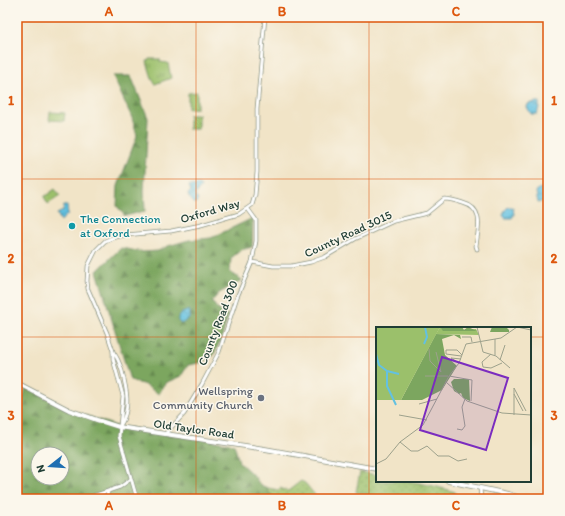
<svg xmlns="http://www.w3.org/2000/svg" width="565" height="516" font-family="Itim,sans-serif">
  <defs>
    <pattern id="grass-dots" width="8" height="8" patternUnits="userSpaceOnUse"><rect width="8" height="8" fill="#9bc06b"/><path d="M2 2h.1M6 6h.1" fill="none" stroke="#7e9d59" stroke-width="1.8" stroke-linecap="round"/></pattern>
    <pattern id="forest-firs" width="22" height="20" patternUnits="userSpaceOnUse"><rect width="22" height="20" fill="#7ca65f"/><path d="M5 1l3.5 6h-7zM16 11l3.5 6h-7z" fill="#65884f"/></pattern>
    <pattern id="park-tufts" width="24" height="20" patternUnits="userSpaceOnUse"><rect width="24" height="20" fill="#9bc06b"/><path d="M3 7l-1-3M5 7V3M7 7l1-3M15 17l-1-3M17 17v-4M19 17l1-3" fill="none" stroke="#7e9d59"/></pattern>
    <pattern id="water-waves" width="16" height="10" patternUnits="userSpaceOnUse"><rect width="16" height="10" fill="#63c1e1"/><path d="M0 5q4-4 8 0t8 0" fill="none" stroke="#519eb7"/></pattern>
  </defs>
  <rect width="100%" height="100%" fill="#fbf7ec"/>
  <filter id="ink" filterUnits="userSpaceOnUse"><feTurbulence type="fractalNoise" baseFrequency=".025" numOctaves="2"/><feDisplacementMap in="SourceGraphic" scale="8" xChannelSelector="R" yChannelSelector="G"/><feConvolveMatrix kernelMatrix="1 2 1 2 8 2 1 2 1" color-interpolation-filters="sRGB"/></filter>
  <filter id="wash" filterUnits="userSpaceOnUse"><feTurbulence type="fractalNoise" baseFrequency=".012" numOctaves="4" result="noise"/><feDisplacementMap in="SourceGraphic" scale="16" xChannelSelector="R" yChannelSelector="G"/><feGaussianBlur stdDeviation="0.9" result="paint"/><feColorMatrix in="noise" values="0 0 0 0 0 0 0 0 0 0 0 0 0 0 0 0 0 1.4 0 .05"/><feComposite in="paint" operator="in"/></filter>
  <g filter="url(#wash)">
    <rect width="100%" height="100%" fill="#f1e4c7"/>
    <g fill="url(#grass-dots)" stroke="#5d7e50">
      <path d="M360 472 377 475V481H409L434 486 455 492 453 499H390L356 492Z"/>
      <path d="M301 481 305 483 315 495 311 499H276L267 491 268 488 279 490 280 488 288 491Z"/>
    </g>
    <g fill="url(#forest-firs)" stroke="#4e724a" fill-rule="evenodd">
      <path d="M113 76H131L148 118 144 191 145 211 125 216 117 206 118 186 137 136 132 118Z"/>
      <path d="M253 218 252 247 241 250 231 258 230 272 242 280 219 293 212 301 217 309 228 315 222 337 213 356 199 363 188 365 181 376 165 383 159 394 145 385 130 380 97 271 121 248 143 252 158 251 168 246 189 240 211 238Z"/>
      <path d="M26 387 68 409 119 427 234 444 239 462 255 477 260 485 268 488 267 491 276 499H17V423ZM38 454H62V478H38Z"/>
    </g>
    <path fill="url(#park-tufts)" stroke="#5d7e50" d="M149 59H160V62L168 63 171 78 155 84 152 78 147 62Z"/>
    <g fill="#9bc06b" stroke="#5d7e50">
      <path d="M197 92V108L188 109V93Z"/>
      <path d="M50 112 65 113 64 121 49 120Z"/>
      <rect x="189" y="115" width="9" height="14"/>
      <path d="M55 189 60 196 48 204 44 197Z"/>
    </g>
    <g fill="url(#water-waves)" stroke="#417f8a">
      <path d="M536 102H539V107L537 114H531L527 107 528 104Z"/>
      <path d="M197 184 201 187 195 195 198 200 195 204 189 197 188 194 191 191 189 186 190 185 194 186Z"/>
      <path d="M542 188 548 189V199L538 203 536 192 538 189Z"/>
      <path d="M64 206H67L68 214 61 221 57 214 63 211Z"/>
      <path d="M508 207H513L514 215 512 218H505L503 215 505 210Z"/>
      <path d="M189 310 190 312V318L181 324 178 321V317L182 313Z"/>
    </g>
  </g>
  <g filter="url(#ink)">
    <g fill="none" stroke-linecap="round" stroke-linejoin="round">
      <g stroke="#88907e" stroke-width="4.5">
        <g id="minor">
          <path d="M252 262 273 266H291L311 262 325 257 355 239 394 221 427 213 444 199C450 199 457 201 463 203 485 209 478 229 476 246L477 249"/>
          <path d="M113 352C118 358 120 364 122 371 127 390 131 409 120 426"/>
          <path d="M165 434 184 414 202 384 219 352 237 297 252 262 256 241V220L248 209"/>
          <path d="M480 488 481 499"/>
          <path d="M84 499 120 487 131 479"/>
          <path d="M106 499 108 492"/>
          <path d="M137 499 119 436 123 396 113 359V351L107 333 88 289 87 281 88 266 96 250 105 241 112 238 125 235 171 231 201 225 239 214 252 205 255 195 257 172V109L265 17"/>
        </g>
      </g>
      <g stroke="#88907e" stroke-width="5.5">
        <g id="tertiary">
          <path d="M17 383 69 410 97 420 119 427 265 449 377 469"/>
          <path d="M448 481 508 494 524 499"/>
        </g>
      </g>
      <use href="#minor" stroke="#fff" stroke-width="3"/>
      <use href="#tertiary" stroke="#fff" stroke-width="4"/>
    </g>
  </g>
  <path fill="none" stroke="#de580e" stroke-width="1" stroke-opacity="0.55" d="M196 17V499M369 17V499M17 179H548M17 337H377M530 337H548"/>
  <circle fill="#0f9aa8" stroke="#fbf7ec" stroke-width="1.5" cx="72" cy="226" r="4"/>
  <circle fill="#6b7280" stroke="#fbf7ec" stroke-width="1.5" cx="261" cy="398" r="4"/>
  <g text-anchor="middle" stroke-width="3" stroke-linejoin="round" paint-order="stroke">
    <g font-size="12" fill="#1f3d34" stroke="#fbf7ec">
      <text transform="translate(210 211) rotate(-16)" y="4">Oxford Way</text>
      <text transform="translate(348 234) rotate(-25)" y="4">County Road 3015</text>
      <text transform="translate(218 323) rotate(-69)" y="4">County Road 300</text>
      <text transform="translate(194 429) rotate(8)" y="4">Old Taylor Road</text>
    </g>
    <g font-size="12" fill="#0d838f" stroke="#fbf7ec" text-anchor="start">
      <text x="80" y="223">The Connection<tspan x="80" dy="14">at Oxford</tspan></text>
    </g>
    <g font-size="12" fill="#5b616d" stroke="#fbf7ec" text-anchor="end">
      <text x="253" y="395">Wellspring<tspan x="253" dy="14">Community Church</tspan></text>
    </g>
  </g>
  <g transform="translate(376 327)">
    <rect width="155" height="155" fill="#f1e4c7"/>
    <path d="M64 0 68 4 100 2 103 8 60 7Z" fill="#9bc06b"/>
    <path d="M64 0H86L88 3 92 0 101 4H67ZM116 0H130L133 3V5H114ZM60 7 84 8 85 12 78 8 66 12 69 28 81 39 66 63 46 73H25ZM78 52H93L94 74 87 71 85 66 83 67 78 64 75 55Z" fill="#7ca65f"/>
    <path d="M0 0H64L25 73H0Z" fill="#9bc06b"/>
    <path fill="none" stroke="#63c1e1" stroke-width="2" d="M48 17 51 10 49 0M0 27 3 38 11 44V59L20 78M11 44 23 47"/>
    <path fill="none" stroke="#9da18c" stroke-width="1" d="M101 0 107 25 120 29 134 41M141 0 155 3M86 10H95L96 15M53 22 54 34 65 45M60 25 65 45M115 27 106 35 107 40 115 41 126 36M119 28V12M85 29 70 27V23H81L86 28M124 33 129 18M83 36 75 31 85 32M49 49H72M73 49 96 53 95 74M70 55 91 74 126 86 155 88M138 67 147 84M43 77 61 72M23 88 51 93M138 88V61L150 84M81 102 86 103 89 99 86 80 89 72M24 115 35 124H42L51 119 62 129H73L82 134 91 132M0 137 10 132 24 115 47 98 73 49 83 36 90 17 125 11 141 0"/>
    <path fill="#7b2cbf" fill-opacity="0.15" stroke="#7b2cbf" stroke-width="2" d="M66 30 132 51 110 123 44 103Z"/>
    <rect width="155" height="155" fill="none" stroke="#1f3d34" stroke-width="2"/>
  </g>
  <rect width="565" height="516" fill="none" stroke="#fbf7ec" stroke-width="44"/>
  <g transform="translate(50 466) rotate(253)"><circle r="19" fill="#fbf7ec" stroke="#a3ada2"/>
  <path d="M0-3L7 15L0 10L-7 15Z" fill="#1f6fb2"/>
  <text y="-6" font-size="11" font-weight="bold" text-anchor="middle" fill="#1f3d34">N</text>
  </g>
  <rect x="22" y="22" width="521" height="472" fill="none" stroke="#de580e" stroke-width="1.5"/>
  <g font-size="13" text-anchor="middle" font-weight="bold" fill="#de580e">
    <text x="109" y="16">A</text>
    <text x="282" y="16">B</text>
    <text x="456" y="16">C</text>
    <text x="11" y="105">1</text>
    <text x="554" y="105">1</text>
    <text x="11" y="263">2</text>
    <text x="554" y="263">2</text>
    <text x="11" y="420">3</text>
    <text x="554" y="420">3</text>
    <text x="109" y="510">A</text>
    <text x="282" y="510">B</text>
    <text x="456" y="510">C</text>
  </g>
</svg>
